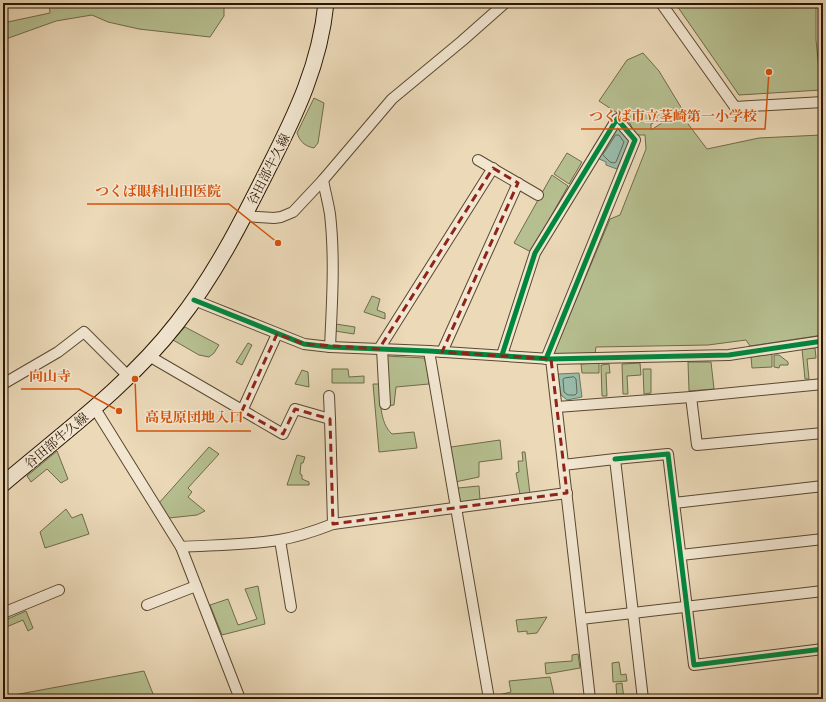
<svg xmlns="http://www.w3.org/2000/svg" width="826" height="702" font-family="'Libre Bodoni','Noto Serif JP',serif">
  <rect width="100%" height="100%" fill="#ebd9b8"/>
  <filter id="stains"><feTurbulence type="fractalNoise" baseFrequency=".005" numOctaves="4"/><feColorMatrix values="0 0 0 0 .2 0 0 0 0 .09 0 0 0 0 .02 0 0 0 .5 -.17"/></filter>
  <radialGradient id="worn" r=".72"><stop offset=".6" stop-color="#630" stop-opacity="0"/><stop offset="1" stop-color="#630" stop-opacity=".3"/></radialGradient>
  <g fill="#b6bf90" stroke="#706b4a">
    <path d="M49 3H224V16L210 37 139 29 108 22 92 15 56 21 3 40V23L50 13Z"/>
    <path d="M675 3H816V40L821 90 739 95Z"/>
    <path d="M643 53 659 71 682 109 651 124V130L679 112 707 149 759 138 821 135 823 140V335L750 346 746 340 708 345 596 347 595 354 553 355 610 219 620 215 646 149 645 135H636L628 120 599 101 627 60Z"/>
    <path d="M314 98 324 103 318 143 314 148C304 146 300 141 297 133Z"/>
    <path d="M567 153 582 162 569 184 554 174Z"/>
    <path d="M552 175 568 186 531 252 514 243Z"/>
    <path d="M372 296 380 299 377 310 385 313V319L364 312Z"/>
    <path d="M336 324 355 327 354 334 335 331Z"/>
    <path d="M185 327 219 345 214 353 209 357 199 355 173 340Z"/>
    <path d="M248 343 252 345 242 365 236 362Z"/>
    <path d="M815 348 816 358 807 359 809 379H805L802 349Z"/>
    <path d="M772 354V367L752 368 751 357Z"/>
    <path d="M774 355H779L788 362V365H780L779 368 774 367Z"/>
    <path d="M386 356 424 358 427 366 429 384 396 387 394 405 387 406Z"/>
    <path d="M688 362H711L714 389 689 391Z"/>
    <path d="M599 363V373H582L581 364Z"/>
    <path d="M640 363 641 375 627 376 628 394H623L622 364Z"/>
    <path d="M609 364 610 373H606L607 396H602L601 365Z"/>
    <path d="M332 369H348L349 377 364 376V383H332Z"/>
    <path d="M643 369H651V393L644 394Z"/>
    <path d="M302 370 308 372 309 387 295 384Z"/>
    <path d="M373 384H379C381 401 379 422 392 434L414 432 417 448 379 452Z"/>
    <path d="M500 440 502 459 479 462V477L455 482 451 447Z"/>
    <path d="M209 447 219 454 188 488 192 492 188 497 205 511 197 515 169 518 159 503Z"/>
    <path d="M57 451 68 479 61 483 47 469 31 482 27 476Z"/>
    <path d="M522 452H525L530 494H520L516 473 519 472 518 461H523Z"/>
    <path d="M297 455 305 457 303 463H301L300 474 302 475V479L309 482V485H287Z"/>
    <path d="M479 486 480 500 462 502 460 500 458 488Z"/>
    <path d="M66 509 72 518 82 514 89 534 45 548 40 532Z"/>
    <path d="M258 586 265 624 222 635 210 605 228 599 238 625 257 619 245 589Z"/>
    <path d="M26 611 33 628 28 631 23 620 4 628 8 639 3 641V621Z"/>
    <path d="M547 617 537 633 527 634V631L518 632 516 620Z"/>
    <path d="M578 654 580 668 546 674 545 663 572 661V655Z"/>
    <path d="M619 662 621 675 626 674 627 681 613 682 612 663Z"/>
    <path d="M144 671 155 699H3V697Z"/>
    <path d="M550 677 555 699H495L494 696 511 692 509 681Z"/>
    <path d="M622 683 624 699H617L616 684Z"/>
  </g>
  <g fill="#9ba" stroke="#6d7967">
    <path d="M618 128 629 141 617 169 606 165V162L597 158 615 129Z"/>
    <path d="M579 373 582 397 567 400 561 395 558 374Z"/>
  </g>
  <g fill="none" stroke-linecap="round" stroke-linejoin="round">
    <g stroke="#626956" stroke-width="1">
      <path d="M616 135H619L624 142 616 162 614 163 610 162 603 155Z"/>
      <path d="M574 377 576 379 577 393 575 395H568L564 392 563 379 565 378Z"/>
    </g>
    <g stroke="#5a4830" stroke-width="12">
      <g id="street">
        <path d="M661 3 735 107 823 102"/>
        <path d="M478 160 538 195"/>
        <path d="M323 180C325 191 328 202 330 214 335 258 332 303 330 347"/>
        <path d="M244 216 274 218 281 217 293 212 323 180 392 99 462 41 505 3"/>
        <path d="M194 300 304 344 330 347 429 351 551 359 729 355 823 341"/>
        <path d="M379 349 493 168"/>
        <path d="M382 349 385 404"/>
        <path d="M429 351 489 699"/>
        <path d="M442 352 518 183"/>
        <path d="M502 355 535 253 617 119 635 140 546 359"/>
        <path d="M149 356 283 434 295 409 330 419 333 524"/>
        <path d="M551 359 590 699"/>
        <path d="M3 384 58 352 84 332 128 376"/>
        <path d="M823 384 691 397 697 445 823 433"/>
        <path d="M329 396 330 419"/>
        <path d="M94 407 181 547 240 699"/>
        <path d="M557 407 691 397"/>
        <path d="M242 411 277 334"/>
        <path d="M615 459 668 454 694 665 823 649"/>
        <path d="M563 465 615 459 643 699"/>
        <path d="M674 503 823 486"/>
        <path d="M280 540 291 607"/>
        <path d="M181 547C214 545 247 545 279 540 298 537 315 531 333 524L567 493"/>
        <path d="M681 555 823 539"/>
        <path d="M147 605 196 586"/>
        <path d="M3 613 59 590"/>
        <path d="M581 619 823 591"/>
      </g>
    </g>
    <g stroke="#2a1703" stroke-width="17">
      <path id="secondary" d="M3 484C63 433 129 385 177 323 215 275 242 221 269 167 296 114 320 64 326 3"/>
    </g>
    <use href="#street" stroke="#f2e6d1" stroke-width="10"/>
    <use href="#secondary" stroke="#f2e6d1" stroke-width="15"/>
    <g stroke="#f2e6d1" stroke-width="8">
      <g id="cycleway">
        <path d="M194 300 304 344 330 347 429 351 551 359 729 355 823 341"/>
        <path d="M502 355 535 253 617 119 635 140 546 359"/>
        <path d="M615 459 668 454 694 665 823 649"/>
      </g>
    </g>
    <use href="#cycleway" stroke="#00873e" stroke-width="5"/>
  </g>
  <path fill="none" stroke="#8f2418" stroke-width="3" stroke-dasharray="8 5" stroke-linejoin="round" d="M493 168 518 183 442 352 551 359 567 493 333 524 330 419 295 409 283 434 242 411 277 334 304 344 379 349Z"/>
  <g text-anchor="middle" stroke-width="3" stroke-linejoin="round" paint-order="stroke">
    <g font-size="13" fill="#2a1703" stroke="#f2e6d1">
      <text transform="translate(268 169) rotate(-63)" y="5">谷田部牛久線</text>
      <text transform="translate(56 440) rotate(-40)" y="5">谷田部牛久線</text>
    </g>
  </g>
  <path fill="none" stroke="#d5520b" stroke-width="1.5" d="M769 72L765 129H581M278 243L229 204H87M119 411L79 389H21M135 379L137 431H251"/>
  <g fill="#d5520b" stroke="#f2e6d1" stroke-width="1.5">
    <circle cx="769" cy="72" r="4"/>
    <circle cx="278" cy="243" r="4"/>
    <circle cx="119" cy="411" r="4"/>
    <circle cx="135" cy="379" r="4"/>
  </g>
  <g font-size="14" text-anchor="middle" font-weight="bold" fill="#d5520b" stroke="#f2e6d1" stroke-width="3" stroke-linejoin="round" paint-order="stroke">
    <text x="673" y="121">つくば市立茎崎第一小学校</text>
    <text x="158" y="196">つくば眼科山田医院</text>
    <text x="50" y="381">向山寺</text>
    <text x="194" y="422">高見原団地入口</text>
  </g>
  <rect width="826" height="702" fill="none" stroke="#ebd9b8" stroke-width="16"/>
  <rect x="4" y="4" width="818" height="694" fill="none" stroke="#2a1703" stroke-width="2"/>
  <rect x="8" y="8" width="810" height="686" fill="none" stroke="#2a1703"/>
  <rect width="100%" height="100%" filter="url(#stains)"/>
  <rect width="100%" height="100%" fill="url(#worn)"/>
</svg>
